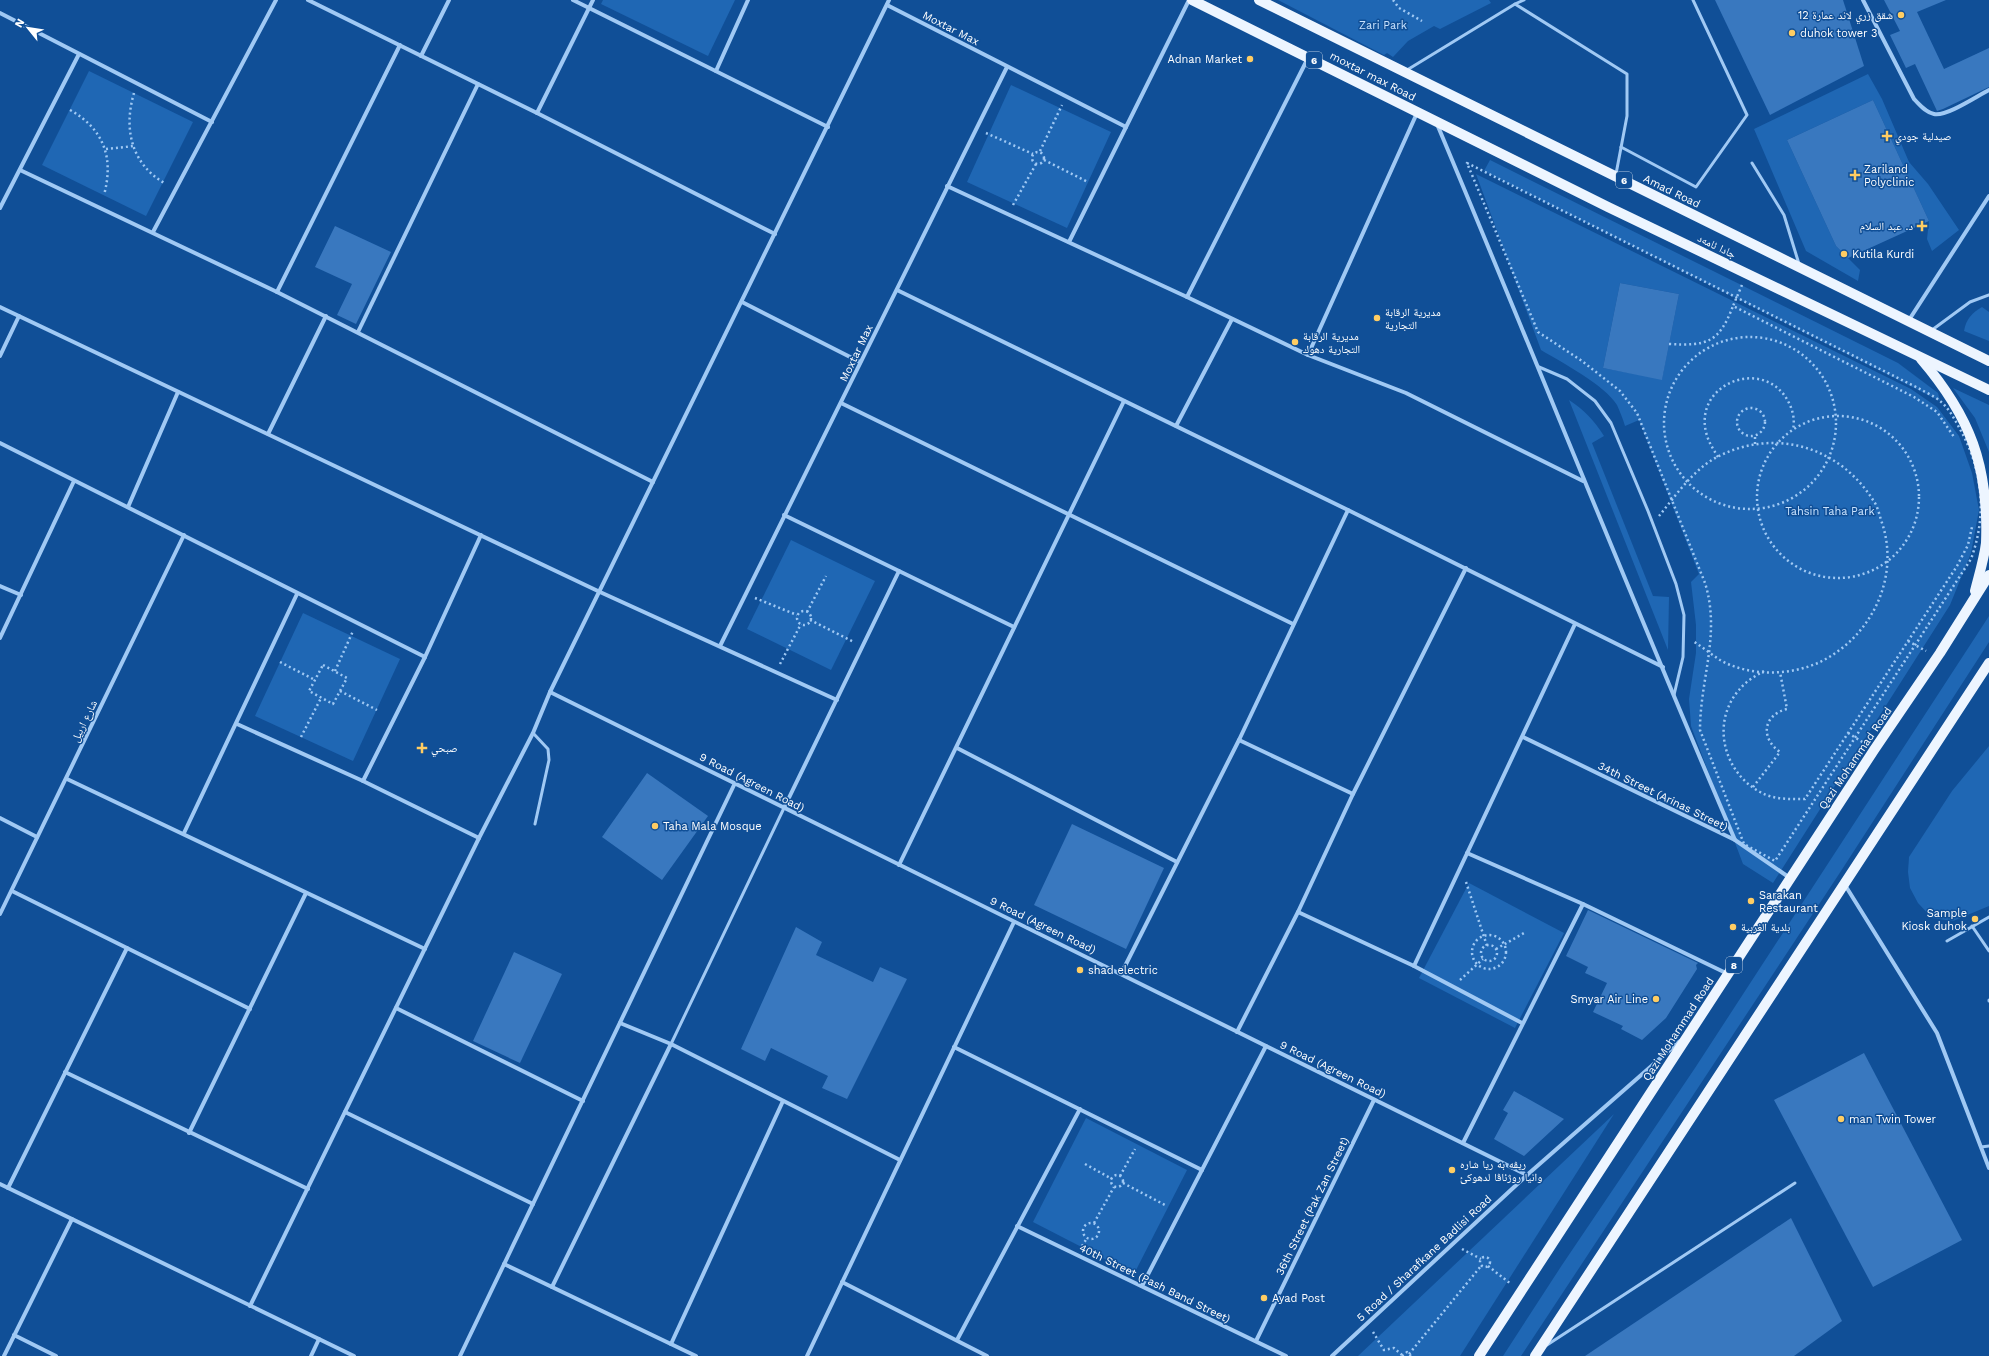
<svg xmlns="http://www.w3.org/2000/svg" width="1989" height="1356" font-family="'Work Sans','Noto Naskh Arabic',sans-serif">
  <rect width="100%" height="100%" fill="#104f97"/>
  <g fill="#1f67b4" fill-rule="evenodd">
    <path d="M603 0H735L708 56 601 4Z"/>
    <path d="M1278 0H1489L1491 3 1440 29 1434 26 1408 41 1393 57 1387 53 1384 55Z"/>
    <path d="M89 71 193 122 146 216 42 165Z"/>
    <path d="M1868 74 1882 99 1909 162 1928 184 1959 230 1932 251 1927 239 1929 221 1873 100 1787 140 1836 246 1860 270 1858 281 1806 251 1754 129Z"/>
    <path d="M1011 85 1111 132 1067 228 967 182Z"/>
    <path d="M1490 160 1898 363 1938 393 1940 401 1484 171Z"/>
    <path d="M1476 174 1911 389 1937 407 1959 436 1972 473 1979 510 1971 553 1950 605 1773 883 1743 864 1691 726 1689 699 1696 653V625L1691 582 1699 574 1639 420 1625 426C1623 419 1620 412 1617 405 1605 385 1561 362 1541 350ZM1620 283 1679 294 1662 379 1603 368Z"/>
    <path d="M1982 307 1989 312V341L1964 331C1966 319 1972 313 1982 307Z"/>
    <path d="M1953 388 1989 405V452L1975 418Z"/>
    <path d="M1569 400C1584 410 1594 420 1604 436L1592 443 1653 596 1669 597 1668 650Z"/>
    <path d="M791 540 875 581 831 670 747 629Z"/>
    <path d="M303 613 400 659 353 761 255 716Z"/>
    <path d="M1989 616V642L1841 871 1521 1356H1503L1562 1265 1695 1068Z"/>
    <path d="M1989 746V906L1953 921 1932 918 1918 903 1910 888 1908 872 1909 857 1952 791Z"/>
    <path d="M1469 883 1564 933 1515 1028 1419 978Z"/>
    <path d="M1614 1114 1460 1356H1358Z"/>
    <path d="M1086 1118 1187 1170 1134 1274 1033 1222Z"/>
  </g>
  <g fill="#3978bf">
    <path d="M1715 0H1843L1864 66 1770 115Z"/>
    <path d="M1884 0H1946L1917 12 1944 69 1989 48V87L1943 109 1937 111 1915 64 1906 68 1890 35 1900 31Z"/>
    <path d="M1873 100 1929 221 1848 258 1836 246 1787 140Z"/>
    <path d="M335 226 391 252 356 324 337 315 352 284 315 267Z"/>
    <path d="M1620 283 1679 294 1662 380 1603 368Z"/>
    <path d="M647 773 708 816 662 880 602 837Z"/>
    <path d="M1072 824 1164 868 1126 949 1034 905Z"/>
    <path d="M1588 910 1698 963 1696 965 1697 969 1666 1018 1642 1040 1621 1029 1623 1026 1593 1012 1607 983 1585 973 1588 967 1566 956Z"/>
    <path d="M796 927 822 942 816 955 873 982 880 967 907 979 847 1099 822 1088 828 1076 771 1048 765 1061 741 1049Z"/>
    <path d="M514 952 562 974 520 1063 473 1041Z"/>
    <path d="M1864 1053 1962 1240 1873 1287 1774 1100Z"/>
    <path d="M1514 1091 1564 1119 1524 1156 1494 1139 1508 1113 1503 1110Z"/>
    <path d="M1791 1218 1842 1321 1794 1356H1585Z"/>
  </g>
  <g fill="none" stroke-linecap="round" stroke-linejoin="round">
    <g stroke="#a0c9f4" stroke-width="2.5" stroke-dasharray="2 3" stroke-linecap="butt">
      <path d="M1393 0 1399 8 1422 21"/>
      <path d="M134 93C123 130 132 165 166 184"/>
      <path d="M70 110C104 129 114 158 104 195"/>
      <path d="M986 133 1033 154"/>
      <path d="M106 149 134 146"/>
      <path d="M1040 151 1062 105"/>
      <circle cx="1038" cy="158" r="6"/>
      <path d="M1044 160 1088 182"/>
      <path d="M1467 163 1918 388C1925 392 1934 396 1940 401 1949 408 1955 420 1961 431 1983 471 1987 516 1971 559L1775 861 1744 844 1700 730C1700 679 1721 634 1705 583L1637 413 1620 391 1582 361 1538 332Z"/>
      <path d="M1013 205 1036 164"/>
      <path d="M1742 285 1733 306 1914 397 1937 412 1954 437"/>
      <circle cx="1750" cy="423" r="86"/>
      <path d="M1669 344C1707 346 1719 343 1733 306"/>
      <circle cx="1751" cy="422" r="14"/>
      <circle cx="1838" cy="497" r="81"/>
      <path d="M1755 444V435"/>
      <path d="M1718 457C1713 449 1708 441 1706 432 1694 382 1766 356 1789 403 1793 411 1795 420 1793 430"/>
      <path d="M1659 516C1677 494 1695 467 1721 455 1778 428 1840 448 1873 500 1877 505 1879 513 1881 520 1901 575 1873 635 1822 661 1792 676 1750 677 1720 660 1711 654 1702 647 1693 641"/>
      <path d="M755 598 797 615"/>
      <circle cx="804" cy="618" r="7"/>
      <path d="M807 612 826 576"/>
      <path d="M810 620 854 642"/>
      <path d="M1908 641 1926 651"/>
      <path d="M280 662 315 680"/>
      <path d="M780 664 801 624"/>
      <path d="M323 665 347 678 333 704 309 691Z"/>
      <path d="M335 671 353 631"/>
      <path d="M1764 671C1755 676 1745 682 1739 690 1711 722 1723 772 1760 792 1774 800 1790 799 1805 799L1957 566 1968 545 1972 527"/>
      <path d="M340 691 377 710"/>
      <path d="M1848 733 1864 743"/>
      <path d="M301 737 321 698"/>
      <path d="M1753 787 1780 752C1760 738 1763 715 1787 709L1780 672"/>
      <path d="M1466 882 1487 946"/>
      <circle cx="1489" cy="952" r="17"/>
      <circle cx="1489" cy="953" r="8"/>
      <path d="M1496 949 1524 933"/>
      <path d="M1460 980 1483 959"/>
      <path d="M1085 1164 1112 1179"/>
      <circle cx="1117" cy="1181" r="6"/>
      <path d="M1120 1176 1135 1149"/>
      <path d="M1123 1183 1165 1205"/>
      <circle cx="1091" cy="1231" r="8"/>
      <path d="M1094 1223 1114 1187"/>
      <path d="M1082 1246 1087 1238"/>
      <path d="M1462 1249 1481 1259"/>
      <circle cx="1485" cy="1262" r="5"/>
      <path d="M1488 1266 1511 1284"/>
      <path d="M1373 1332 1384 1350 1394 1348 1402 1355"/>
      <path d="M1409 1354 1481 1266"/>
      <path d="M1402 1356 1407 1352 1411 1356"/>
    </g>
    <g stroke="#a0c9f4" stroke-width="3">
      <path d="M1515 4 1524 0"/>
      <path d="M1407 70 1515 4 1627 74V116L1616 174"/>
      <path d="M1621 147 1696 187 1747 115 1693 0"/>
      <path d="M1752 163 1784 215 1799 264"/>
      <path d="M1932 330 1970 302 1989 295"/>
      <path d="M1539 367 1567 379 1595 401 1611 423 1648 511 1676 584 1684 615 1683 657 1674 695"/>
      <path d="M533 733 548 749 549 760 535 824"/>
      <path d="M1972 926 1989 951"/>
      <path d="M1947 941 1989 917"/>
      <path d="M1989 1000V1001"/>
      <path d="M671 1044 784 808"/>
      <path d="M1981 1147 1989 1146"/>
      <path d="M1547 1345 1795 1183"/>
    </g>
    <g stroke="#a0c9f4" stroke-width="4">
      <path d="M308 0 537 113 775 234"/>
      <path d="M573 0 828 127"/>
      <path d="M1863 0 1914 99C1920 105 1925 112 1934 114 1946 117 1977 96 1989 90"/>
      <path d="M887 5 1126 127"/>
      <path d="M0 13 212 122"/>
      <path d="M421 56 449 0"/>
      <path d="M716 71 748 0"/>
      <path d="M537 113 593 0"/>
      <path d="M1437 124C1537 362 1633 603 1735 840"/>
      <path d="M20 170 277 292 653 482"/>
      <path d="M947 186 1187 297 1308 355 1406 393 1583 481"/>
      <path d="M0 208 79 54"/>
      <path d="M153 232 276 0"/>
      <path d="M1069 242 1189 0"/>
      <path d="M897 290 1348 510 1663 667"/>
      <path d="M277 292 400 45"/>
      <path d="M1187 297 1308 58"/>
      <path d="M742 302 860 362"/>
      <path d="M0 307 600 592 837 700"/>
      <path d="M1909 320 1989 196"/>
      <path d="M358 332 478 84"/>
      <path d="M1308 355 1417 113"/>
      <path d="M0 356 19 316"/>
      <path d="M841 403 1293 624"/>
      <path d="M1176 426 1232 319"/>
      <path d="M268 434 326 316"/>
      <path d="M0 443 425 657"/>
      <path d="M128 507 178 392"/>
      <path d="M784 515 1014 627"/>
      <path d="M0 586 21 595"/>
      <path d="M0 638 74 481"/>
      <path d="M720 646 1007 67"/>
      <path d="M550 692 1527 1175"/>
      <path d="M237 724 363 781 479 838"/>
      <path d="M1523 737 1735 840 1790 878"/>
      <path d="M1239 740 1353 794"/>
      <path d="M957 748 1177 862"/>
      <path d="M67 779 425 949"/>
      <path d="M363 781 425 657 481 535"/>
      <path d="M784 808 899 571"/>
      <path d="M0 818 37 837"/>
      <path d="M184 833 297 594"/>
      <path d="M1467 853 1583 904 1728 974"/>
      <path d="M899 865 1124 401"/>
      <path d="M1845 885 1937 1033 1989 1168"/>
      <path d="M12 891 250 1009"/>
      <path d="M1298 912 1414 966 1522 1023"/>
      <path d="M0 914 184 535"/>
      <path d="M1414 966 1575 624"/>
      <path d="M1121 974 1239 740 1348 510"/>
      <path d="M396 1008 583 1101"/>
      <path d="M620 1023 671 1044 900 1160"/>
      <path d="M1237 1032 1298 912 1353 794 1466 568"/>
      <path d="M954 1047 1202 1170"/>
      <path d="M65 1072 308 1189"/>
      <path d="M345 1112 533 1204"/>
      <path d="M189 1133 306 893"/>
      <path d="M1463 1143 1583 904"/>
      <path d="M0 1184 354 1356"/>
      <path d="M8 1188 127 948"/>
      <path d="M1017 1226 1286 1356"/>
      <path d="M504 1264 696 1356"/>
      <path d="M842 1282 987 1356"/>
      <path d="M1142 1286 1266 1046"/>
      <path d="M552 1287 671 1044"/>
      <path d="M250 1306 479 838 533 733 550 692 889 0"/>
      <path d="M14 1335 56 1356"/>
      <path d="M957 1340 1080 1109"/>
      <path d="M1256 1341 1374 1100"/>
      <path d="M671 1344 783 1101"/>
      <path d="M4 1356 72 1219"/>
      <path d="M311 1356 319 1339"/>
      <path d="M460 1356 735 783"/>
      <path d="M807 1356 1014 922"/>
      <path d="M1332 1356 1527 1175 1680 1041"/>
    </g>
    <g stroke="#edf5ff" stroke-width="10">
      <path d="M1192 0 1608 207 1989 390"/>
      <path d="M1259 0 1989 361"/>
      <path d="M1921 359C1970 416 1989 466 1986 543 1984 559 1979 575 1975 591"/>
      <path d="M1479 1356 1874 750 1940 653 1989 575"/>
      <path d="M1535 1356 1989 663"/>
    </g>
  </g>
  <g fill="#ffcd63" stroke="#104f97" stroke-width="1.5">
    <circle cx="1901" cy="15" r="4"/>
    <circle cx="1792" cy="33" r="4"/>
    <circle cx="1250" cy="59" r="4"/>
    <path d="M1885 130h4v4h4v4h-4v4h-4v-4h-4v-4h4z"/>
    <path d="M1853 169h4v4h4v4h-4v4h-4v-4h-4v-4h4z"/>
    <path d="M1920 220h4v4h4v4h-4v4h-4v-4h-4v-4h4z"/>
    <circle cx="1844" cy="254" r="4"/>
    <circle cx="1377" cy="318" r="4"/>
    <circle cx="1295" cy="342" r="4"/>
    <path d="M420 742h4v4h4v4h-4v4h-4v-4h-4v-4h4z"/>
    <circle cx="655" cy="826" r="4"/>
    <circle cx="1751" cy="901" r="4"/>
    <circle cx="1975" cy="919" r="4"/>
    <circle cx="1733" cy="927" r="4"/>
    <circle cx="1080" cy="970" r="4"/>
    <circle cx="1656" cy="999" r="4"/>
    <circle cx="1841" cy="1119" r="4"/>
    <circle cx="1452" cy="1170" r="4"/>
    <circle cx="1264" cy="1298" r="4"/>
  </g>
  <g text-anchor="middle" stroke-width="3" stroke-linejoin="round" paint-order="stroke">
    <g fill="#104f97" stroke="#b7cae0" stroke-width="1">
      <rect x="1306" y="52" width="16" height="16" rx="3"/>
      <rect x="1616" y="172" width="16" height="16" rx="3"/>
      <rect x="1726" y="957" width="16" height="16" rx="3"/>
    </g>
    <g font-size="10" font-weight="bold" fill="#fff">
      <text x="1314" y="64">6</text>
      <text x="1624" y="184">6</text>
      <text x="1734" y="969">8</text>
    </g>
    <g font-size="11" fill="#fff" stroke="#104f97" text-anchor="start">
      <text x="1893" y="19" text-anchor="end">شقق زري لاند عمارة 12</text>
      <text x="1800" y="37">duhok tower 3</text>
      <text x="1242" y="63" text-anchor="end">Adnan Market</text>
      <text x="1895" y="140">صيدلية جودي</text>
      <text x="1864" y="173">Zariland<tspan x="1864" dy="13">Polyclinic</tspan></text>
      <text x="1913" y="230" text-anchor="end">د. عبد السلام</text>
      <text x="1852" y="258">Kutila Kurdi</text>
      <text x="1385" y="316">مديرية الرقابة<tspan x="1385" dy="13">التجارية</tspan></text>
      <text x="1303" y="340">مديرية الرقابة<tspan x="1303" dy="13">التجارية دهوك</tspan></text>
      <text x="431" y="752">صبحي</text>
      <text x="663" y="830">Taha Mala Mosque</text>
      <text x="1759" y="899">Sarakan<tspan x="1759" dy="13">Restaurant</tspan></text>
      <text x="1967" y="917" text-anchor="end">Sample<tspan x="1967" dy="13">Kiosk duhok</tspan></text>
      <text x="1741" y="931">بلدية الغربية</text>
      <text x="1088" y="974">shad electric</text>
      <text x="1648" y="1003" text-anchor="end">Smyar Air Line</text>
      <text x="1849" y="1123">man Twin Tower</text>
      <text x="1460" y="1168">ريڤه به ريا شاره<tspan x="1460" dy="13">وانيا روژئاڤا لدهوكئ</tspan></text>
      <text x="1272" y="1302">Ayad Post</text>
    </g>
    <g font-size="11" fill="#c8e2fe" stroke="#104f97">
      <text x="1383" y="29">Zari Park</text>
      <text x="1830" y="515">Tahsin Taha Park</text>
    </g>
    <g font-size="11" fill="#fff" stroke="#104f97">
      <text transform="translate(951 28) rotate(27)" y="4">Moxtar Max</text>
      <text transform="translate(1373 76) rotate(27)" y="4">moxtar max Road</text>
      <text transform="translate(1672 191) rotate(26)" y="4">Amad Road</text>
      <text transform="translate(1717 246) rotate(26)" y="4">جادا ئامەد</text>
      <text transform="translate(856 353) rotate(-64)" y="4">Moxtar Max</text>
      <text transform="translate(84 721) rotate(-64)" y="4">شارع اربيل</text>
      <text transform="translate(1855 758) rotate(-56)" y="4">Qazi Mohammad Road</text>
      <text transform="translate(752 782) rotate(27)" y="4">9 Road (Agreen Road)</text>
      <text transform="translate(1663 796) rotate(26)" y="4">34th Street (Arinas Street)</text>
      <text transform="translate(1043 925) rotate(26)" y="4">9 Road (Agreen Road)</text>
      <text transform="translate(1678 1029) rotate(-57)" y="4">Qazi Mohammad Road</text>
      <text transform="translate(1333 1069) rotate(26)" y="4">9 Road (Agreen Road)</text>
      <text transform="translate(1312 1206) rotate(-64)" y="4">36th Street (Pak Zan Street)</text>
      <text transform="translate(1424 1258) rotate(-43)" y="4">5 Road / Sharafkane Badlisi Road</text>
      <text transform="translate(1155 1283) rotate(26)" y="4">40th Street (Pash Band Street)</text>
    </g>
  </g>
  <g transform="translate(28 28) rotate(300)" stroke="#104f97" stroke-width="3" paint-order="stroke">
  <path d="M0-3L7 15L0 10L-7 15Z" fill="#ffffff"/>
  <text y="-6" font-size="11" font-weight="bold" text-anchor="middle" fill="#ffffff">N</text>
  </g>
</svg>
